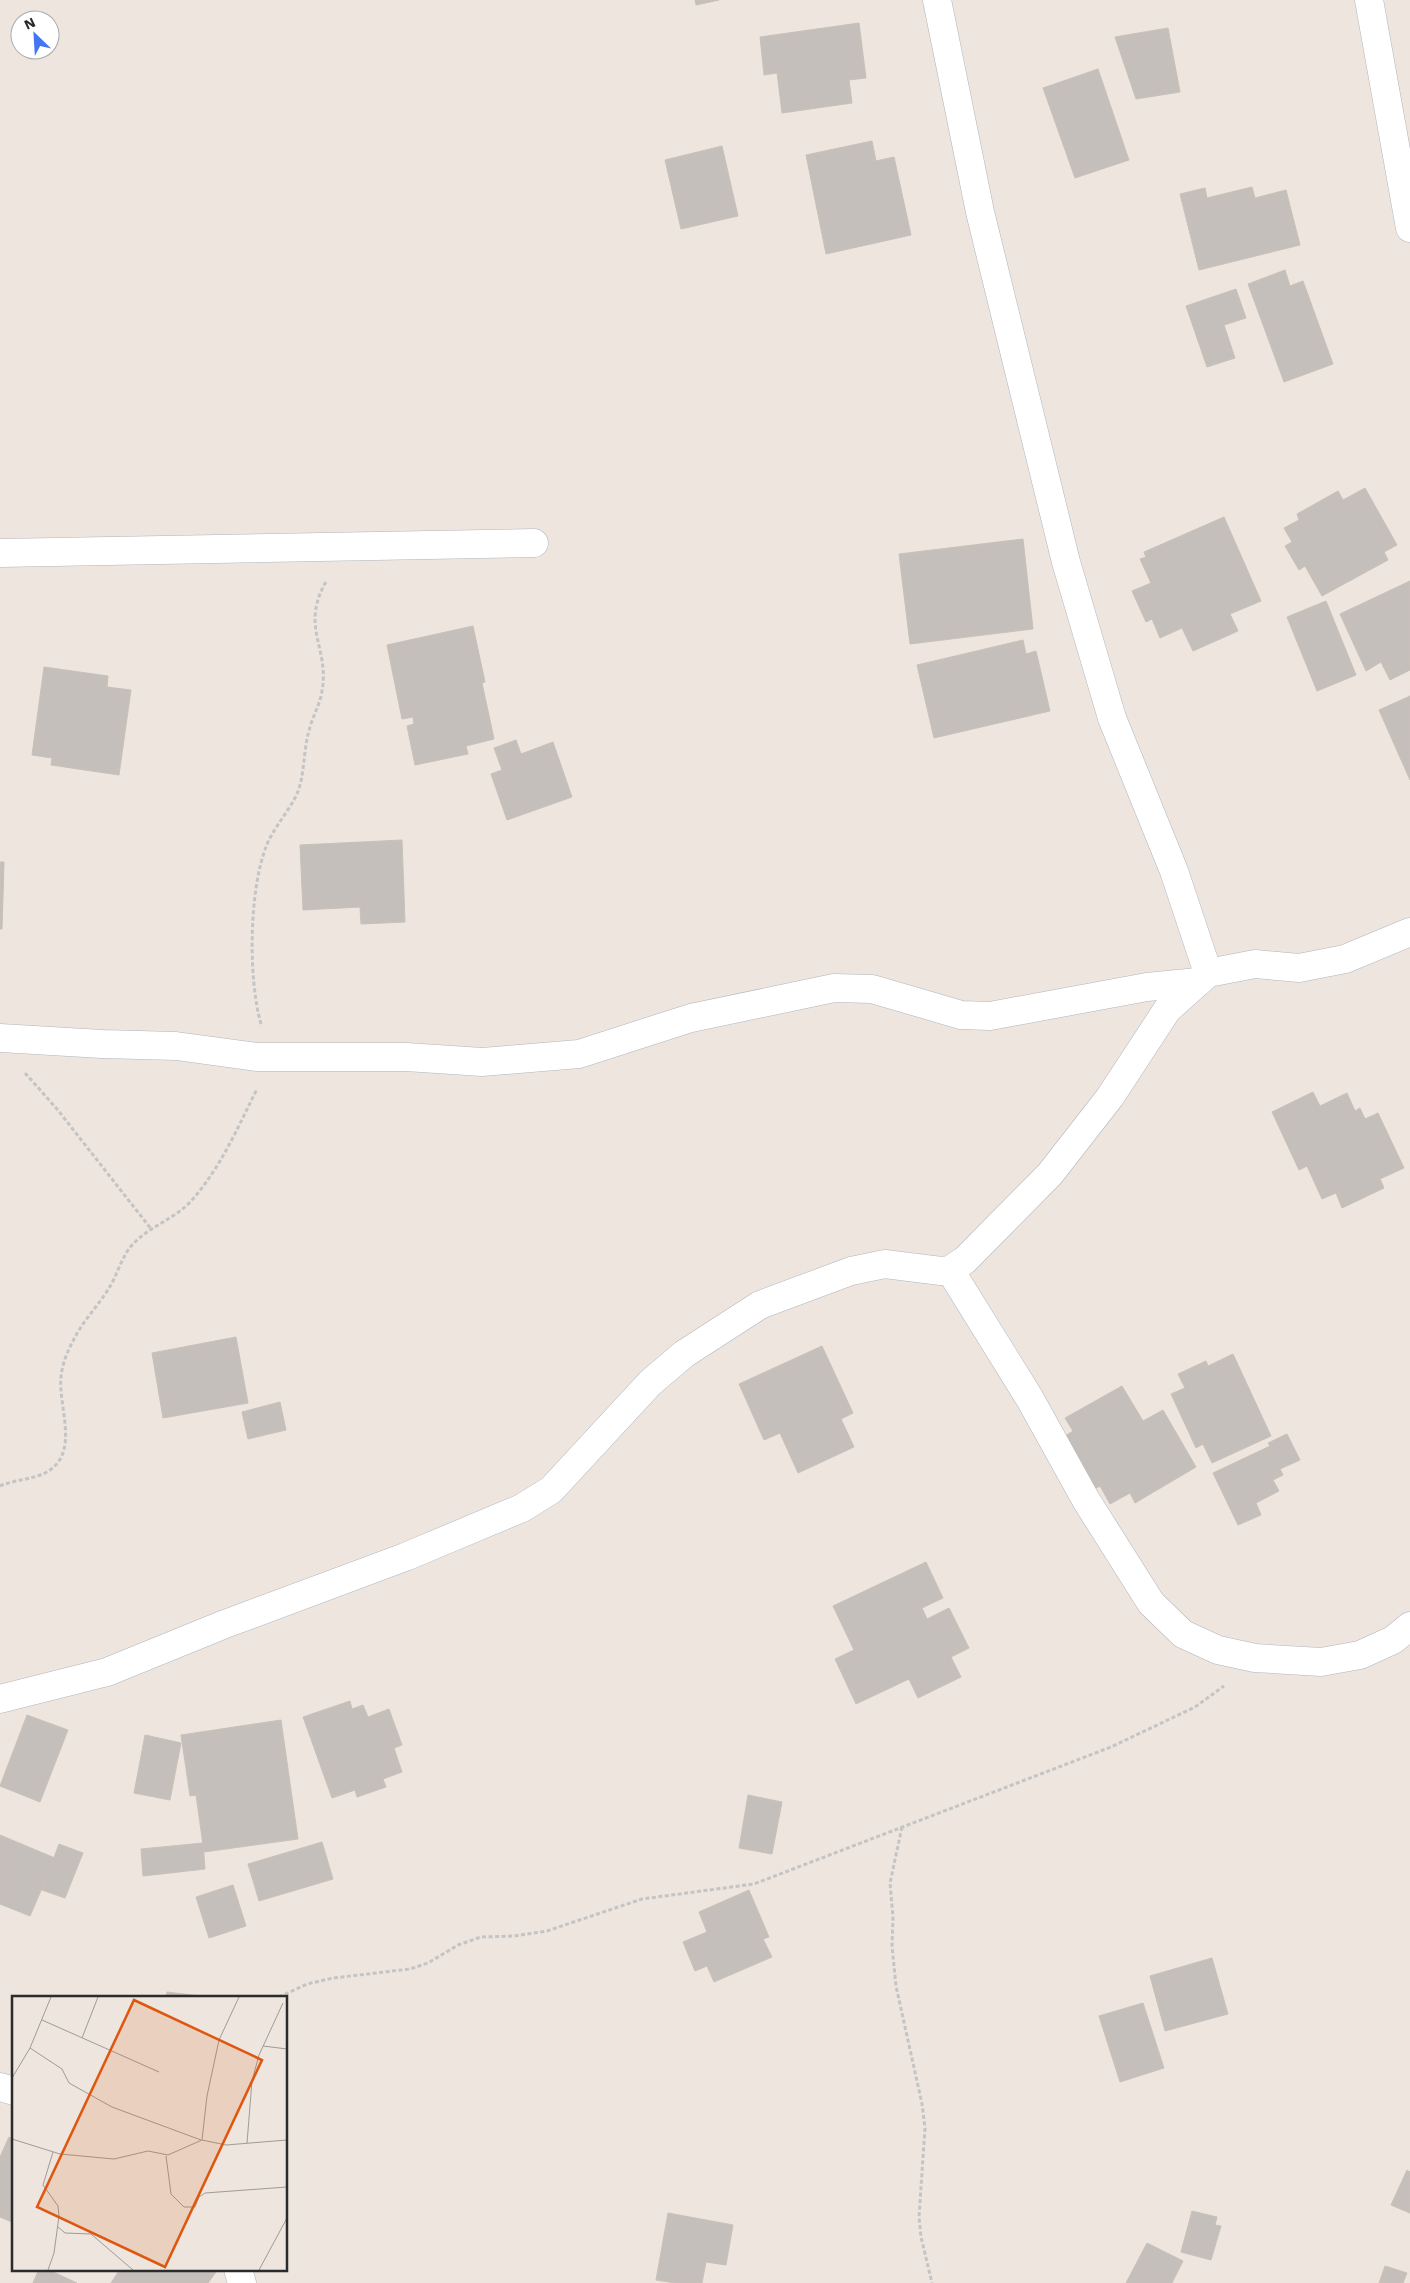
<svg xmlns="http://www.w3.org/2000/svg" width="1410" height="2283" font-family="'Work Sans',sans-serif">
  <rect width="100%" height="100%" fill="#ede5de"/>
  <g fill="#c5bfbb" stroke="#c8c1b8">
    <path d="M695 0H719L696 5Z"/>
    <path d="M859 23 866 78 849 80 852 103 782 113 777 73 764 75 760 37Z"/>
    <path d="M1168 28 1180 92 1136 99 1115 37Z"/>
    <path d="M1098 69 1129 160 1075 178 1043 88Z"/>
    <path d="M872 141 876 161 894 157 911 235 826 254 806 155Z"/>
    <path d="M722 146 738 216 681 229 665 160Z"/>
    <path d="M1252 187 1255 198 1286 190 1300 245 1199 270 1180 194 1205 188 1207 198Z"/>
    <path d="M1285 270 1290 286 1303 281 1333 364 1284 382 1248 284Z"/>
    <path d="M1236 289 1246 318 1224 325 1235 358 1207 367 1186 306Z"/>
    <path d="M1365 488 1397 545 1384 552 1388 560 1322 596 1305 566 1299 570 1285 546 1292 542 1284 528 1299 520 1297 514 1338 491 1343 500Z"/>
    <path d="M1224 517 1261 601 1230 614 1238 631 1193 651 1182 628 1160 638 1152 619 1146 622 1132 591 1151 583 1140 559 1146 557 1144 552Z"/>
    <path d="M1023 539 1033 629 910 644 899 554Z"/>
    <path d="M1410 581V670L1390 680 1381 662 1366 671 1340 614Z"/>
    <path d="M1326 601 1356 675 1317 691 1287 617Z"/>
    <path d="M473 626 485 682 482 683 494 739 466 746 468 754 415 765 407 726 414 724 413 717 402 719 387 645Z"/>
    <path d="M1023 640 1026 654 1036 651 1050 711 934 738 917 665Z"/>
    <path d="M44 667 108 676 107 687 131 690 119 775 51 765 52 758 32 755Z"/>
    <path d="M1410 696V780L1379 710Z"/>
    <path d="M516 740 521 754 553 742 572 797 507 820 491 774 502 770 494 748Z"/>
    <path d="M402 840 405 922 361 924 360 907 303 910 300 845Z"/>
    <path d="M0 862H4L2 929H0Z"/>
    <path d="M1313 1092 1320 1106 1347 1093 1355 1111 1360 1108 1365 1119 1378 1113 1404 1168 1380 1179 1384 1188 1342 1208 1336 1193 1322 1199 1307 1166 1299 1170 1272 1112Z"/>
    <path d="M236 1337 248 1403 163 1418 152 1353Z"/>
    <path d="M822 1346 853 1413 841 1419 854 1447 798 1473 780 1433 764 1440 739 1384Z"/>
    <path d="M1233 1354 1271 1436 1212 1463 1203 1444 1196 1448 1171 1394 1185 1388 1178 1374 1206 1361 1208 1366Z"/>
    <path d="M1122 1386 1143 1421 1163 1410 1196 1467 1135 1503 1130 1493 1110 1504 1100 1486 1089 1492 1059 1440 1073 1431 1065 1418Z"/>
    <path d="M280 1402 286 1430 248 1439 242 1412Z"/>
    <path d="M1287 1434 1300 1460 1280 1469 1283 1475 1273 1480 1279 1491 1256 1503 1261 1515 1238 1525 1213 1473 1270 1446 1268 1443Z"/>
    <path d="M926 1562 943 1598 922 1608 927 1619 949 1608 969 1648 951 1657 961 1677 918 1698 909 1679 856 1704 835 1659 854 1650 833 1606Z"/>
    <path d="M350 1701 352 1709 363 1705 368 1717 389 1709 402 1745 394 1748 402 1772 383 1779 386 1787 357 1797 355 1790 332 1798 303 1717Z"/>
    <path d="M27 1715 68 1730 40 1802 0 1786Z"/>
    <path d="M281 1720 298 1839 204 1852 196 1795 190 1796 181 1735Z"/>
    <path d="M145 1735 181 1743 170 1800 134 1793Z"/>
    <path d="M748 1795 782 1802 772 1854 739 1848Z"/>
    <path d="M0 1835 55 1858 30 1916 0 1904Z"/>
    <path d="M322 1842 333 1879 259 1901 248 1864Z"/>
    <path d="M203 1843 205 1869 143 1876 141 1849Z"/>
    <path d="M59 1844 83 1853 65 1898 42 1890Z"/>
    <path d="M233 1885 246 1926 209 1938 196 1897Z"/>
    <path d="M749 1890 769 1937 763 1939 772 1957 714 1982 707 1966 695 1971 683 1942 707 1932 699 1912Z"/>
    <path d="M1212 1958 1228 2014 1165 2031 1150 1976Z"/>
    <path d="M167 1992 200 1996 166 1997Z"/>
    <path d="M1143 2003 1164 2068 1120 2082 1099 2016Z"/>
    <path d="M9 2137 14 2140V2223L0 2217V2157Z"/>
    <path d="M1407 2170 1410 2172V2213L1391 2205Z"/>
    <path d="M1192 2211 1217 2217 1215 2225 1221 2226 1211 2260 1181 2252Z"/>
    <path d="M668 2213 733 2225 726 2265 706 2262 702 2283H675L656 2280Z"/>
    <path d="M1147 2243 1183 2261 1172 2283H1126Z"/>
    <path d="M1385 2266 1407 2273 1403 2283H1379Z"/>
    <path d="M39 2269H47L77 2283H33Z"/>
    <path d="M120 2269H218L208 2283H111Z"/>
  </g>
  <g fill="none" stroke-linecap="round" stroke-linejoin="round">
    <g stroke="#b1b5be" stroke-width="29">
      <g id="street">
        <path d="M937 0 980 212 1066 562 1112 718 1174 871 1208 973"/>
        <path d="M1369 0 1410 228"/>
        <path d="M0 553 534 543"/>
        <path d="M0 1038 102 1044 176 1046 256 1057H406L482 1062 579 1054 691 1018 834 988 872 989 961 1015 990 1016 1147 987 1198 982"/>
        <path d="M950 1270 1030 1399 1086 1500 1151 1603 1183 1634 1218 1650 1255 1658 1321 1662 1360 1655 1393 1640 1410 1626"/>
        <path d="M0 1699 107 1672 225 1624 405 1557 522 1508 551 1490 650 1383 684 1354 760 1305 851 1271 885 1264 941 1271 950 1270 965 1260 1050 1174 1110 1097 1167 1010 1208 973 1255 964 1299 968 1345 959 1410 932"/>
        <path d="M0 2087 14 2091"/>
        <path d="M238 2269 242 2283"/>
      </g>
    </g>
    <g stroke="#c4c4c4" stroke-width="3" stroke-dasharray="4 2.5" stroke-linecap="butt">
      <path d="M261 1024C248 979 249 891 266 847 273 828 288 813 297 794 305 775 303 751 309 731 312 717 320 705 322 691 330 647 299 627 327 580"/>
      <path d="M25 1073 57 1109 152 1230"/>
      <path d="M0 1486C16 1479 35 1480 50 1470 79 1450 58 1405 61 1377 62 1365 67 1352 73 1341 82 1322 98 1306 109 1288 118 1274 122 1254 135 1242 152 1225 175 1219 192 1200 221 1167 238 1127 257 1089"/>
      <path d="M902 1827 890 1883 893 1918 892 1946 896 1986 922 2104 925 2128 919 2217 921 2237 932 2283"/>
      <path d="M279 1997 307 1984 333 1978 410 1969 428 1963 458 1945 481 1937 514 1936 547 1931 642 1899 754 1884 1111 1747 1195 1707 1224 1686"/>
    </g>
    <use href="#street" stroke="#fff" stroke-width="28"/>
  </g>
  <g transform="translate(12 1996)">
    <rect width="275" height="275" fill="#ede5de"/>
    <path fill="none" stroke="#9f9b96" stroke-width="1" d="M30 24 147 76M70 42 86 1M251 50 275 53M18 52 50 73 57 87 100 111 189 144M0 82 18 52 39 1M0 143 48 158 102 163 136 155 156 159 190 144 214 149 275 144M190 144 195 100 207 44 227 1M235 147 240 85 247 59 271 7M154 160 159 198 172 211H183L187 201 193 197 275 191M46 231 53 237 79 238 121 274M36 274 42 257 47 220 46 210 31 189 41 156M247 274 275 222"/>
    <path fill="#df570e" fill-opacity="0.15" stroke="#df570e" stroke-width="2.5" d="M122 4 250 64 153 271 25 211Z"/>
    <rect width="275" height="275" fill="none" stroke="#2b2b2b" stroke-width="2.5"/>
  </g>
  <g transform="translate(35 35) rotate(335)"><circle r="24" fill="#ffffff" stroke="#aaaaaa"/>
  <path d="M0-4L9 19L0 12L-9 19Z" fill="#4476f3"/>
  <text y="-8" font-size="14" font-weight="bold" text-anchor="middle" fill="#2b2b2b">N</text>
  </g>
</svg>
